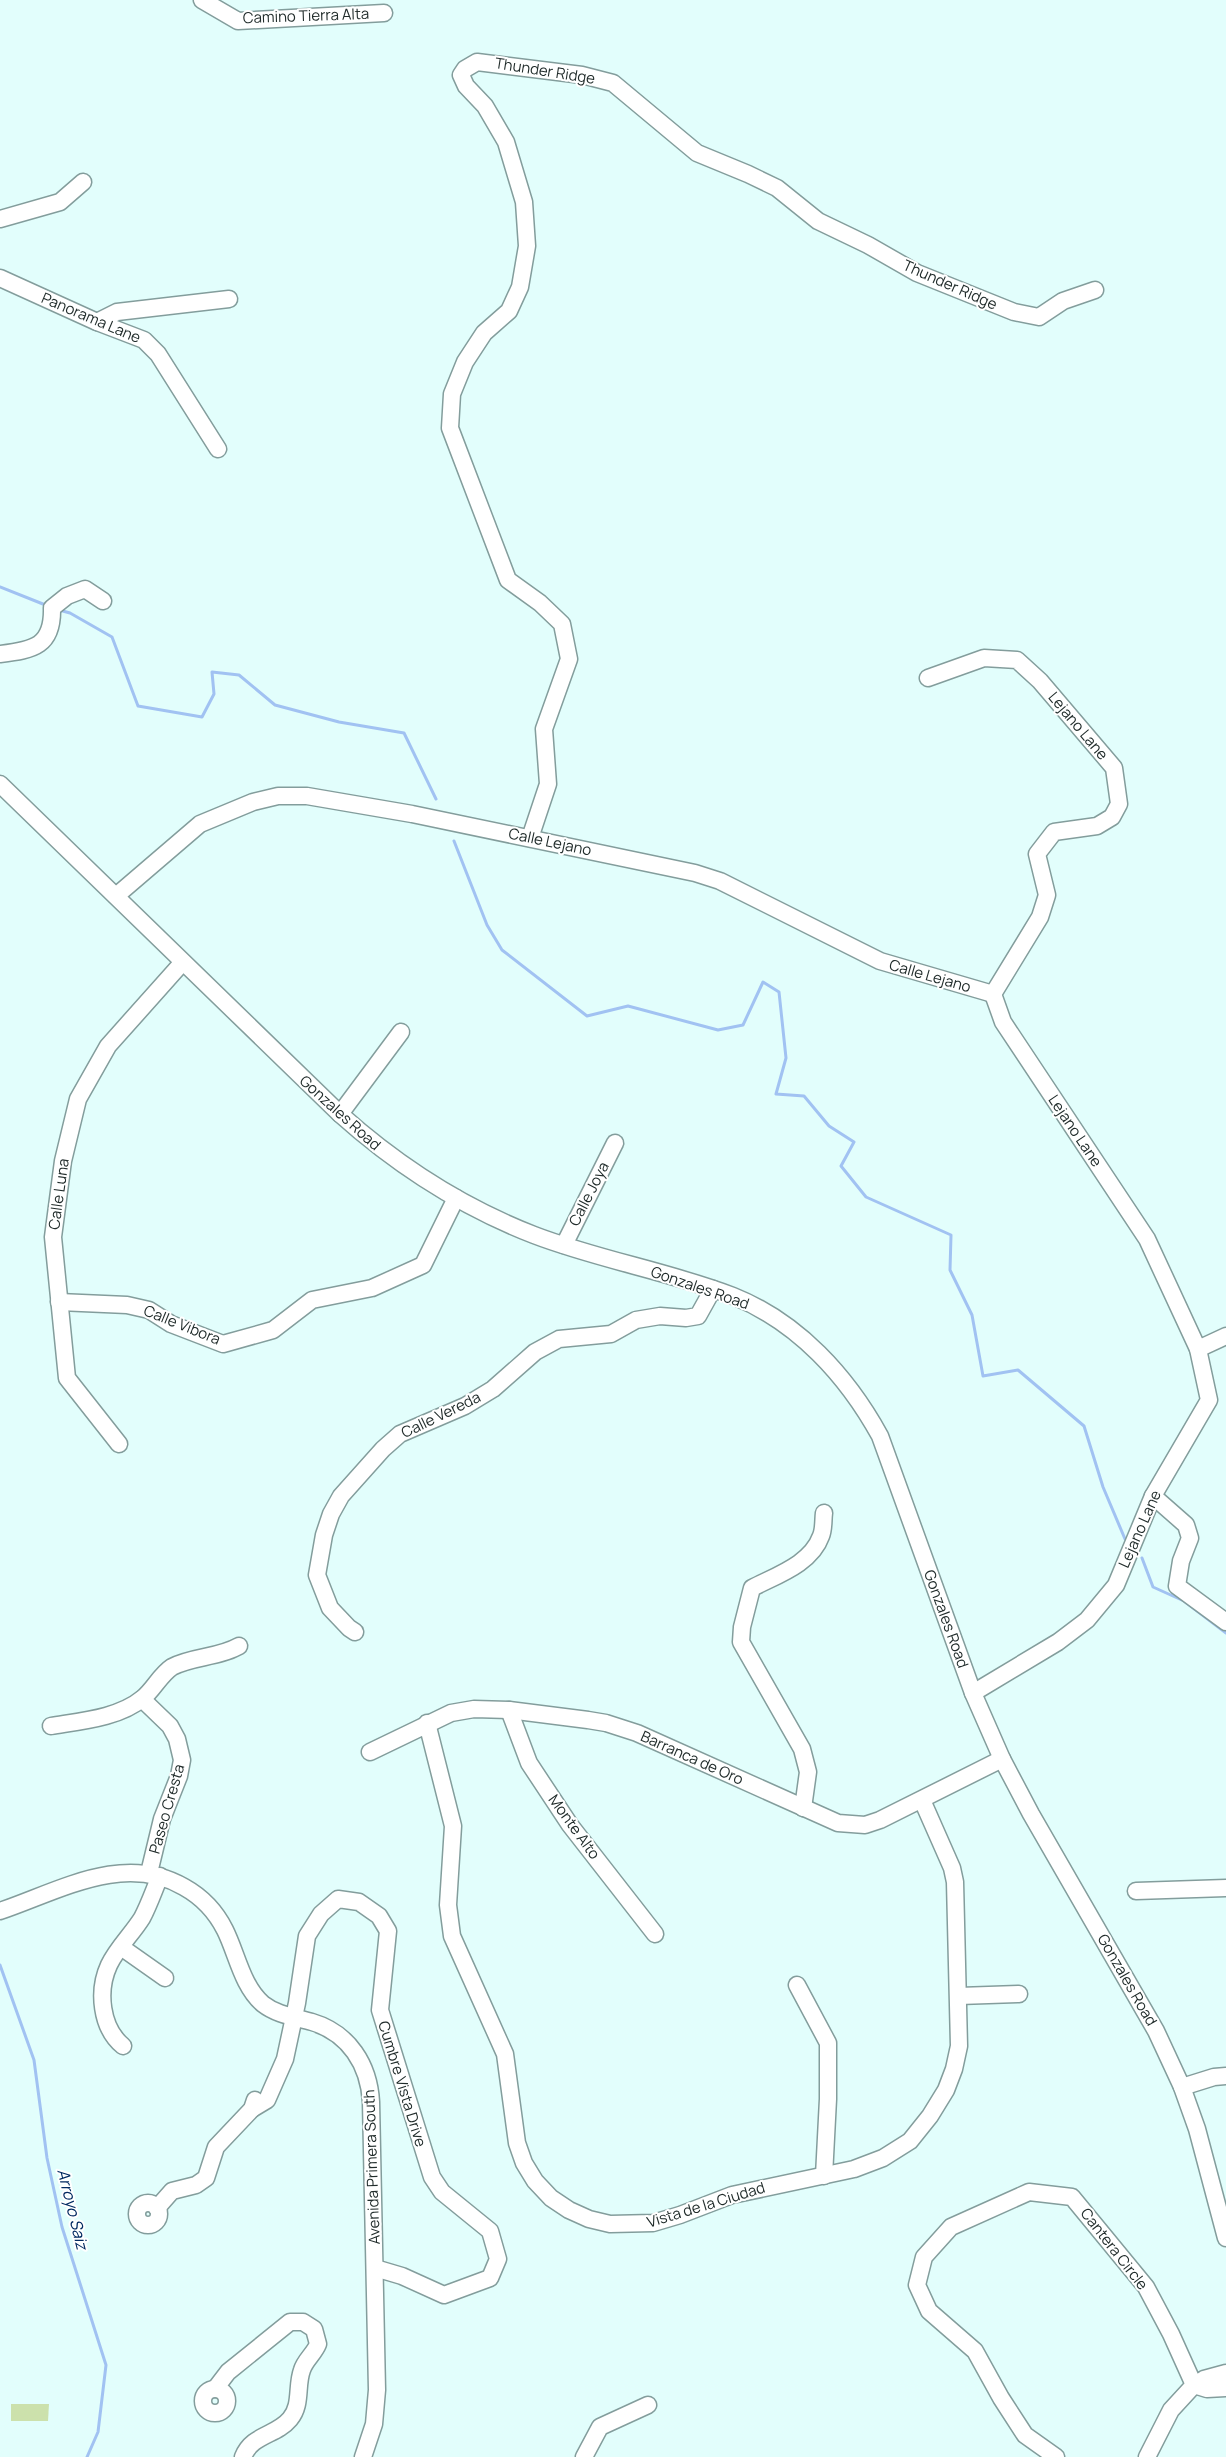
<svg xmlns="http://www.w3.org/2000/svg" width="1226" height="2457" font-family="Manrope,sans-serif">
  <rect width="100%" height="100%" fill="#e2fefc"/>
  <path fill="#cce1ac" d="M11 2404H49L48 2421H11Z"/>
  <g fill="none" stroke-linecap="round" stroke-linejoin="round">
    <g stroke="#a1c2f2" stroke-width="3">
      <path d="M0 587 48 606"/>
      <path d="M59 610 70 613 112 637 138 706 202 717 214 694 212 672 239 675 275 705 339 722 404 733 436 799"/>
      <path d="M454 841 487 925 502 950 587 1016 628 1006 718 1030 743 1025 763 982 779 992 786 1058 776 1094 804 1096 829 1126 854 1142 841 1166 866 1197 951 1235 950 1270 972 1315 983 1376 1018 1370 1084 1426 1103 1487 1125 1539"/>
      <path d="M1142 1558 1153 1587 1184 1601 1226 1633"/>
      <path d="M0 1965 34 2060 47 2158 62 2227 106 2365 98 2432 87 2457"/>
    </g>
    <g stroke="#839d9c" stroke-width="19">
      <g id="minor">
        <path d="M202 0 238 21 384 13"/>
        <path d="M0 219 60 202 83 182"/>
        <path d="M0 278 97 322 144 340 158 354 218 449"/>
        <path d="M97 322 117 312 229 299"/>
        <path d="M0 654C34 650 53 646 52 608L67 596 85 589 103 601"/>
        <path d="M928 678 984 658 1017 660 1040 681 1114 768 1119 804 1112 817 1097 826 1054 832 1037 854 1047 895 1040 917 993 994 1003 1022 1147 1239 1198 1349 1209 1400 1153 1496 1116 1585 1087 1620 1058 1642 973 1693"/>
        <path d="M0 784 340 1114C398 1166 462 1207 534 1235 599 1260 668 1271 733 1296 798 1322 847 1376 880 1436L973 1693 1002 1759 1031 1814 1156 2031 1182 2087 1197 2129 1226 2238"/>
        <path d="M530 838 548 784 544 729 569 659 562 624 540 603 508 580 450 428 452 394 465 362 484 333 509 311 520 287 527 246 524 202 506 142 485 106 466 86 461 75 465 69 477 62 582 75 613 83 697 153 748 174 777 188 818 221 868 245 917 273 1014 312 1039 317 1063 301 1095 290"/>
        <path d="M116 896 200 824 253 802 278 796H307L412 814 695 873 720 881 880 961 993 994"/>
        <path d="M340 1114 401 1032"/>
        <path d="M564 1245 615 1143"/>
        <path d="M59 1302 127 1305 149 1310 171 1324 223 1344 273 1330 312 1300 372 1288 423 1265 456 1198"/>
        <path d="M1198 1349 1226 1336"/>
        <path d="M119 1444 67 1378 53 1237 63 1161 78 1099 108 1046 182 963"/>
        <path d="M1153 1496 1186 1525 1190 1538 1181 1561 1177 1586 1226 1622"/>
        <path d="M355 1632 349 1628 330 1608 317 1575 324 1535 331 1514 341 1496 383 1449 400 1434 465 1406 493 1389 535 1352 559 1339 611 1334 636 1320 660 1316 686 1318 698 1316 713 1289"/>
        <path d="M142 1699 170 1726 177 1739 182 1760 179 1776 162 1819 149 1873"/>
        <path d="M509 1710 529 1763 570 1825 655 1934"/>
        <path d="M427 1723 453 1826 448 1905 452 1936 505 2054 517 2143 524 2163 535 2181 551 2198 569 2210 589 2219 610 2224 653 2223 680 2215 732 2195 854 2169 883 2158 910 2141 930 2116 946 2090 954 2069 959 2046 955 1882 952 1868 922 1800"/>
        <path d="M51 1726C81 1721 119 1718 143 1698 154 1689 160 1675 172 1667 193 1656 218 1658 239 1646"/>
        <path d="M370 1752 451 1713 474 1709 509 1710 588 1720 606 1723 637 1733 838 1823 865 1825 880 1820 1002 1759"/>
        <path d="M803 1808 808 1772 802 1749 741 1642 742 1627 752 1588C777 1575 811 1564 821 1536 824 1529 823 1520 824 1513"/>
        <path d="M1136 1891 1226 1888"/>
        <path d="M0 1911C59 1891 124 1852 184 1887 202 1897 216 1912 225 1930 237 1954 242 1986 263 2004 277 2015 295 2017 312 2022 349 2033 369 2065 371 2102L377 2390 374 2424 363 2457"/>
        <path d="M121 1947 165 1978"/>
        <path d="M797 1985 828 2043V2099L824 2176"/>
        <path d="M959 1996 1019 1994"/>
        <path d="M123 2046C101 2028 97 1991 109 1965 117 1948 132 1934 142 1918 149 1905 154 1890 160 1876"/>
        <path d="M1182 2087 1214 2077 1226 2076"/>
        <path d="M252 2109 267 2100 285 2059 297 2003 307 1936 321 1914 338 1899 359 1902 379 1916 388 1931 380 2010 432 2177 442 2192 490 2231 498 2259 490 2278 444 2295 402 2276 375 2268"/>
        <circle cx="148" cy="2214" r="11"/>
        <path d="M157 2208 172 2191 196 2185 206 2178 216 2147 252 2109 255 2100"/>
        <path d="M1194 2385 1204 2379 1226 2373"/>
        <path d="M1194 2385 1207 2389 1226 2388"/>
        <path d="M215 2389 228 2372 290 2322H303L314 2329 318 2344C314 2354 305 2360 302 2370 296 2386 302 2405 290 2419 276 2436 252 2434 243 2457"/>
        <circle cx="215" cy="2401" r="12"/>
        <path d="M584 2457 600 2427 648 2405"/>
        <path d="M1056 2457 1025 2435 1001 2398 975 2351 929 2311 917 2285 924 2257 951 2227 1029 2192 1072 2197 1146 2287 1171 2334 1194 2385 1171 2410 1147 2457"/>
      </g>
    </g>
    <use href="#minor" stroke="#fff" stroke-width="16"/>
  </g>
  <g text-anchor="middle" stroke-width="4" stroke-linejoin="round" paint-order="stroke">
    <g font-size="15" fill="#212c2b" stroke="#fff">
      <text transform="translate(306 16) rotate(-2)" y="5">Camino Tierra Alta</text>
      <text transform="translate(545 71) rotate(9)" y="5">Thunder Ridge</text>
      <text transform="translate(950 285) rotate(24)" y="5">Thunder Ridge</text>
      <text transform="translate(91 318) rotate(23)" y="5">Panorama Lane</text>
      <text transform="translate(1078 726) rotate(50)" y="5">Lejano Lane</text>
      <text transform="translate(550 842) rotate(12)" y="5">Calle Lejano</text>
      <text transform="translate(930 976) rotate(16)" y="5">Calle Lejano</text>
      <text transform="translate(340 1113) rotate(42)" y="5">Gonzales Road</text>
      <text transform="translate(1075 1131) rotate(56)" y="5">Lejano Lane</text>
      <text transform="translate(59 1194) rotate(-82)" y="5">Calle Luna</text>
      <text transform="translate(589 1194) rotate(-63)" y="5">Calle Joya</text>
      <text transform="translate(700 1288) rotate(19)" y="5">Gonzales Road</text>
      <text transform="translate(182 1325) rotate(22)" y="5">Calle Vibora</text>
      <text transform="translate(441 1415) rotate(-26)" y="5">Calle Vereda</text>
      <text transform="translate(1140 1529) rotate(-66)" y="5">Lejano Lane</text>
      <text transform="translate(946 1619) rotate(70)" y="5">Gonzales Road</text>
      <text transform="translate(692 1758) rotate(24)" y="5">Barranca de Oro</text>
      <text transform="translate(167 1809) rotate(-74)" y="5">Paseo Cresta</text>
      <text transform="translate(574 1827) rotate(54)" y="5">Monte Alto</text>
      <text transform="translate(1127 1980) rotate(60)" y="5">Gonzales Road</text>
      <text transform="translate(402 2084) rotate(73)" y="5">Cumbre Vista Drive</text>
      <text transform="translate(372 2167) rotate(-92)" y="5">Avenida Primera South</text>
      <text transform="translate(706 2205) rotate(-17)" y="5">Vista de la Ciudad</text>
      <text transform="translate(1114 2249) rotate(52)" y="5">Cantera Circle</text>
    </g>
    <g font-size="16" font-style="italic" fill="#002960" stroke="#fff">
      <text transform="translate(73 2209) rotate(76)" y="6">Arroyo Saiz</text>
    </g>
  </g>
</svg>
